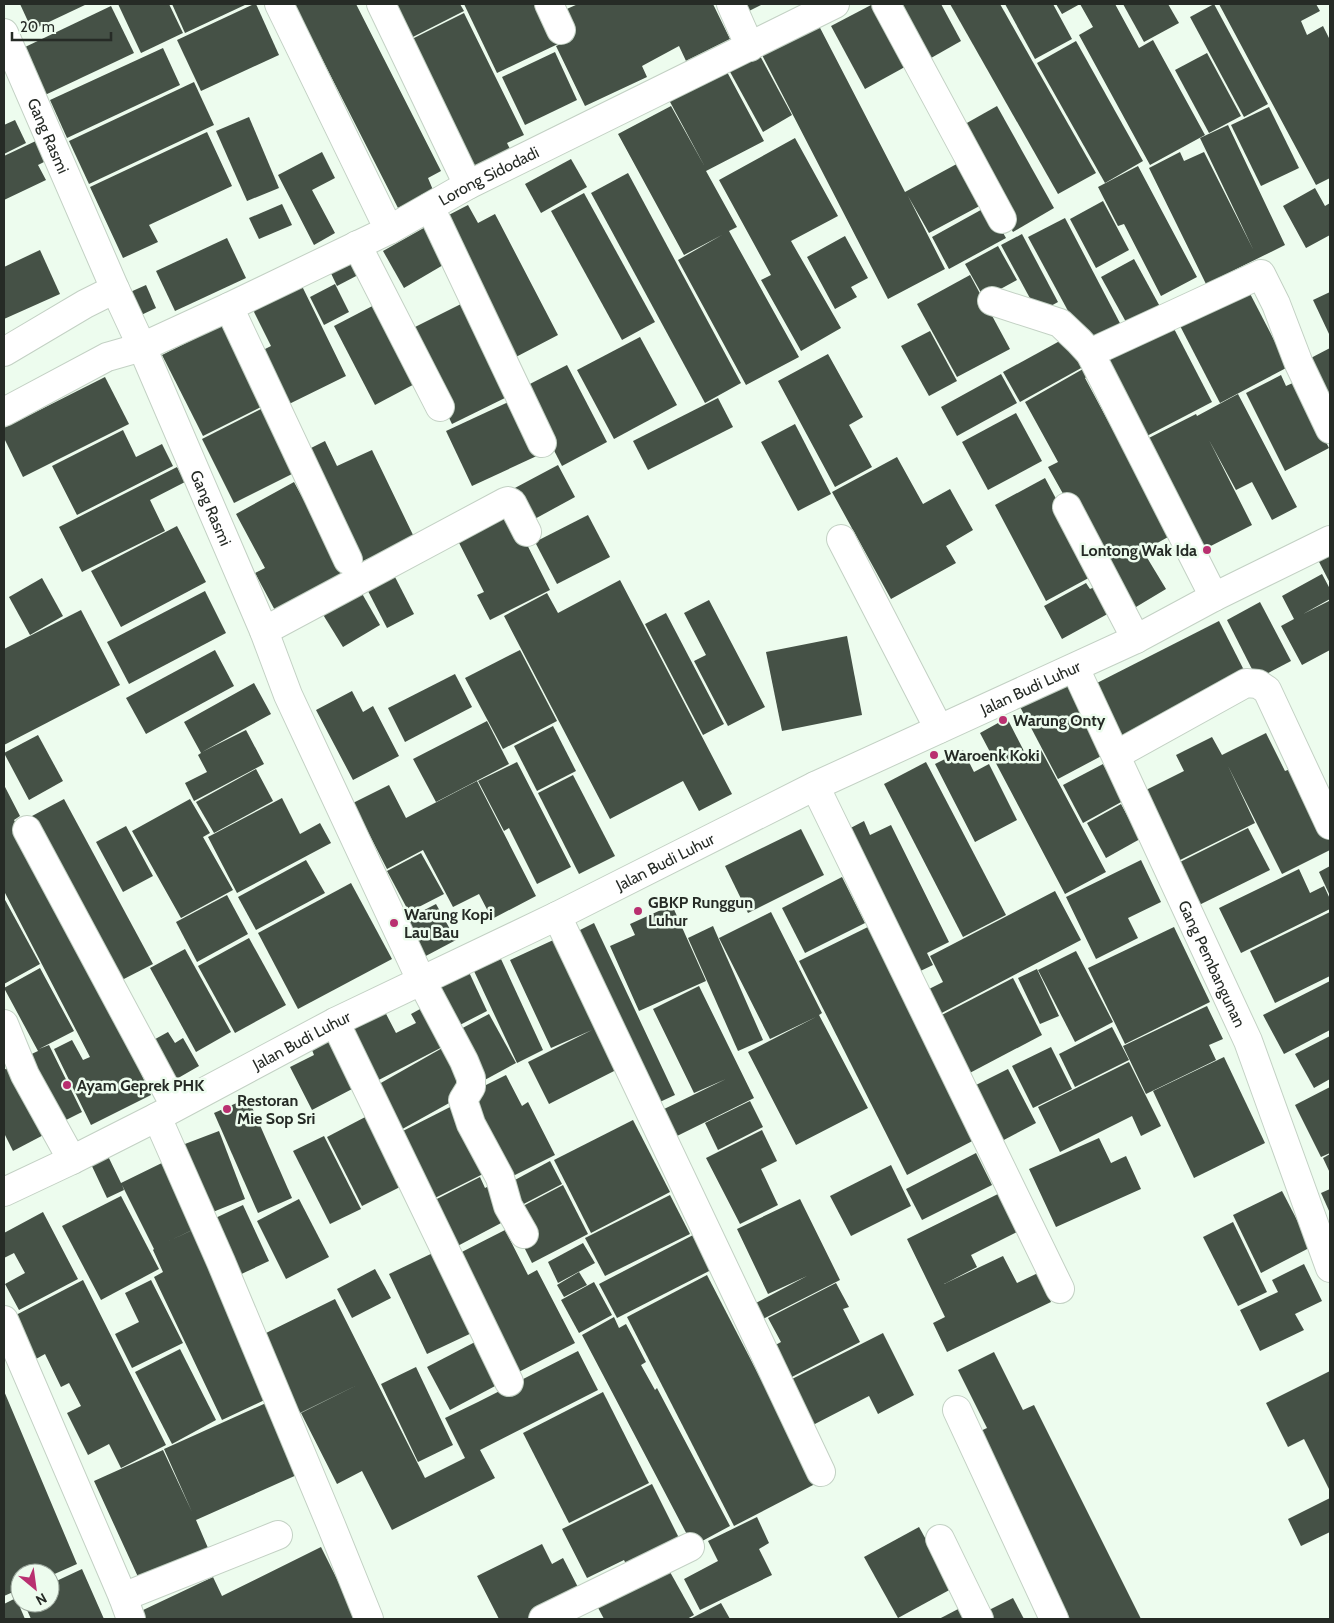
<svg xmlns="http://www.w3.org/2000/svg" width="1334" height="1623" font-family="Cabin,sans-serif">
  <rect width="100%" height="100%" fill="#edfcee"/>
  <g fill="#455146">
    <path d="M20 4H87L32 30Z"/>
    <path d="M118 4H169L183 33 141 53Z"/>
    <path d="M172 4H247L185 33Z"/>
    <path d="M254 4H256L279 55 201 91 177 40Z"/>
    <path d="M294 4H356L441 171 428 178 433 190 398 208Z"/>
    <path d="M388 4H460L464 11 407 40Z"/>
    <path d="M464 4H539L558 44 497 73Z"/>
    <path d="M578 4H713L730 39 686 61 679 46 642 66 647 77 585 106 556 46 573 39 560 12Z"/>
    <path d="M736 4H763L741 15Z"/>
    <path d="M873 4 912 63 865 89 831 26Z"/>
    <path d="M896 4H941L961 41 924 62Z"/>
    <path d="M950 4H1000L1096 173 1058 194Z"/>
    <path d="M1005 4H1053L1072 39 1035 59Z"/>
    <path d="M1056 4H1115L1139 48 1153 40 1205 135 1150 165 1079 35 1093 27 1080 4 1062 14Z"/>
    <path d="M1123 4H1168L1179 23 1144 42Z"/>
    <path d="M1214 4 1268 104 1244 117 1190 17Z"/>
    <path d="M1219 4H1316L1320 11 1301 21 1307 35 1323 26 1330 40V178L1316 185Z"/>
    <path d="M111 6 134 53 45 95 23 48Z"/>
    <path d="M464 13 524 135 507 143 510 149 469 169 406 42Z"/>
    <path d="M817 22 905 192 964 160 987 202 929 233 908 196 945 269 888 299 760 51Z"/>
    <path d="M1076 41 1143 161 1105 183 1037 63Z"/>
    <path d="M163 48 180 85 67 138 50 100Z"/>
    <path d="M555 52 577 100 525 125 502 77Z"/>
    <path d="M1207 53 1241 116 1209 133 1175 70Z"/>
    <path d="M759 54 792 115 763 132 729 70Z"/>
    <path d="M726 70 764 141 706 171 737 227 729 231 799 357 746 385 678 260 722 235 684 255 618 134 671 106 705 167 669 100Z"/>
    <path d="M194 82 214 125 89 184 69 141Z"/>
    <path d="M997 106 1054 208 1013 232 986 184 958 128Z"/>
    <path d="M1269 107 1299 168 1261 186 1231 125Z"/>
    <path d="M249 117 279 188 247 201 216 131Z"/>
    <path d="M15 120 26 143 4 154V125Z"/>
    <path d="M1228 125 1285 245 1206 284 1149 168 1180 152 1184 161 1204 152 1253 249 1200 138Z"/>
    <path d="M207 132 232 186 149 225 158 242 123 258 90 187Z"/>
    <path d="M795 138 838 216 791 241 841 328 801 351 761 280 771 275 719 180Z"/>
    <path d="M40 139 50 159 38 165 46 180 4 200V156Z"/>
    <path d="M322 152 335 178 312 190 335 233 314 245 278 175Z"/>
    <path d="M571 159 587 187 541 213 525 184Z"/>
    <path d="M1138 166 1197 277 1161 296 1124 224 1118 226 1098 187Z"/>
    <path d="M628 173 741 383 705 403 591 193Z"/>
    <path d="M1315 188 1325 206 1330 203V235L1306 248 1283 206Z"/>
    <path d="M584 193 655 322 622 340 551 211Z"/>
    <path d="M1103 201 1129 250 1096 268 1070 219Z"/>
    <path d="M282 204 292 225 259 239 249 218Z"/>
    <path d="M468 205 478 223 495 214 558 335 514 358 441 219Z"/>
    <path d="M988 206 1006 238 949 269 932 237Z"/>
    <path d="M1065 218 1122 327 1087 346 1028 237Z"/>
    <path d="M429 225 450 261 404 288 383 251Z"/>
    <path d="M1022 234 1058 302 1038 313 1001 245Z"/>
    <path d="M845 236 868 278 851 287 857 297 835 309 807 257Z"/>
    <path d="M227 238 246 278 175 311 156 271Z"/>
    <path d="M998 246 1017 280 984 298 965 264Z"/>
    <path d="M40 250 60 294 4 319V267Z"/>
    <path d="M351 255 360 274 337 286 328 267Z"/>
    <path d="M1134 259 1164 314 1131 331 1101 277Z"/>
    <path d="M970 275 1010 349 957 377 917 304Z"/>
    <path d="M301 284 346 376 285 406 259 352 271 346 252 308Z"/>
    <path d="M335 284 349 312 324 325 310 297Z"/>
    <path d="M1245 284 1288 367 1220 403 1177 320Z"/>
    <path d="M146 285 156 308 139 316 128 293Z"/>
    <path d="M1330 292V336L1313 300Z"/>
    <path d="M382 301 422 380 375 405 334 326Z"/>
    <path d="M467 301 513 394 452 424 407 331Z"/>
    <path d="M1169 319 1212 402 1143 438 1101 355Z"/>
    <path d="M226 323 267 404 203 436 162 355Z"/>
    <path d="M930 331 957 381 929 396 901 346Z"/>
    <path d="M640 337 677 405 614 439 577 370Z"/>
    <path d="M1067 337 1083 367 1020 402 1003 372Z"/>
    <path d="M1330 348V406L1307 360Z"/>
    <path d="M828 354 863 417 849 425 872 467 835 487 778 381Z"/>
    <path d="M567 365 607 442 562 466 522 388Z"/>
    <path d="M1090 365 1094 372 1085 378 1114 432 1121 428 1177 532 1143 551 1166 589 1131 610 1089 540 1048 467 1058 462 1025 402Z"/>
    <path d="M1001 374 1017 403 957 436 941 407Z"/>
    <path d="M1281 375 1286 386 1295 382 1329 448 1285 471 1246 393Z"/>
    <path d="M105 377 129 424 23 477 4 438V428Z"/>
    <path d="M1238 394 1297 507 1272 520 1252 482 1236 490 1209 440 1252 525 1195 554 1139 443 1196 414 1197 416Z"/>
    <path d="M718 398 733 427 648 470 633 441Z"/>
    <path d="M515 399 541 454 472 486 446 431Z"/>
    <path d="M261 409 294 473 234 503 202 439Z"/>
    <path d="M1016 413 1042 461 988 490 962 442Z"/>
    <path d="M795 424 831 494 798 511 761 442Z"/>
    <path d="M123 430 136 457 162 444 173 466 77 515 52 466Z"/>
    <path d="M325 441 337 466 372 450 414 537 361 562 307 450Z"/>
    <path d="M897 457 923 504 950 489 973 530 946 546 956 563 891 599 832 492Z"/>
    <path d="M558 465 575 497 531 521 513 489Z"/>
    <path d="M177 467 185 482 150 500 165 531 82 572 59 527Z"/>
    <path d="M1045 478 1096 574 1046 601 995 505Z"/>
    <path d="M294 482 347 579 278 616 255 573 265 568 236 514Z"/>
    <path d="M508 507 550 590 490 620 477 595 484 592 455 535Z"/>
    <path d="M588 515 610 557 557 584 535 542Z"/>
    <path d="M177 526 206 582 121 627 91 571Z"/>
    <path d="M1330 551V583L1317 558Z"/>
    <path d="M1322 574 1330 589V599L1303 614 1329 601 1330 605V650L1302 665 1281 626 1294 619 1282 596Z"/>
    <path d="M395 577 414 614 387 628 368 591Z"/>
    <path d="M42 578 63 616 30 635 9 597Z"/>
    <path d="M620 580 732 794 699 811 683 781 610 819 504 616 547 593 558 613Z"/>
    <path d="M1086 583 1090 589 1099 585 1113 611 1062 639 1044 606Z"/>
    <path d="M360 590 380 625 343 647 322 613Z"/>
    <path d="M205 591 226 633 129 684 107 642Z"/>
    <path d="M709 600 765 707 728 726 694 661 706 655 684 613Z"/>
    <path d="M1260 602 1291 661 1257 679 1227 620Z"/>
    <path d="M81 610 120 685 4 745V649Z"/>
    <path d="M666 613 724 724 703 735 645 624Z"/>
    <path d="M1219 621 1249 680 1121 745 1091 686Z"/>
    <path d="M847 636 862 715 782 731 766 652Z"/>
    <path d="M215 650 234 686 146 734 126 698Z"/>
    <path d="M520 650 557 721 503 749 465 678Z"/>
    <path d="M455 674 472 707 405 742 388 708Z"/>
    <path d="M1067 677 1107 753 1058 779 1018 703Z"/>
    <path d="M254 683 271 714 202 752 246 730 264 764 194 801 185 783 207 772 198 755 201 753 184 722Z"/>
    <path d="M352 691 363 712 373 706 399 756 353 780 316 710Z"/>
    <path d="M1007 718 1026 755 1040 748 1106 872 1065 894 980 733Z"/>
    <path d="M487 721 509 764 436 802 413 759Z"/>
    <path d="M553 726 576 771 537 791 514 746Z"/>
    <path d="M1266 733 1285 771 1293 768 1330 842V850L1282 874 1228 766 1255 823 1172 864 1138 794 1184 771 1176 755 1212 737 1222 755Z"/>
    <path d="M38 735 63 781 29 800 4 753Z"/>
    <path d="M963 750 974 772 989 764 1017 820 975 842 935 764Z"/>
    <path d="M517 762 571 867 537 884 509 828 504 831 478 781Z"/>
    <path d="M926 762 1006 915 963 937 884 784Z"/>
    <path d="M1103 764 1123 801 1083 823 1063 785Z"/>
    <path d="M256 769 273 801 214 833 196 802Z"/>
    <path d="M573 775 615 856 579 874 538 793Z"/>
    <path d="M477 781 536 896 492 919 479 894 453 907 423 850 387 869 353 803 389 785 406 818Z"/>
    <path d="M4 785 20 816 14 820 101 987 151 1095 91 1125 54 1049 72 1040 83 1060 90 1057 4 891Z"/>
    <path d="M282 798 300 834 320 823 331 843 237 893 208 837Z"/>
    <path d="M64 799 153 964 120 981 32 816Z"/>
    <path d="M190 799 210 833 203 837 233 890 181 918 132 831Z"/>
    <path d="M1121 804 1140 839 1106 858 1087 823Z"/>
    <path d="M864 821 870 835 891 825 949 942 927 953 933 965 912 975 841 833Z"/>
    <path d="M126 826 153 876 123 892 96 842Z"/>
    <path d="M1248 828 1270 870 1191 909 1170 867Z"/>
    <path d="M801 829 824 875 748 913 725 866Z"/>
    <path d="M421 853 444 894 409 912 387 871Z"/>
    <path d="M306 860 325 893 256 930 238 897Z"/>
    <path d="M1141 860 1161 902 1128 918 1138 938 1096 959 1066 897Z"/>
    <path d="M1330 866V896L1319 872Z"/>
    <path d="M1299 869 1310 893 1324 886 1330 899V909L1241 953 1219 908Z"/>
    <path d="M842 877 865 923 805 953 782 908Z"/>
    <path d="M351 883 392 959 298 1009 258 933Z"/>
    <path d="M1055 891 1081 940 936 1016 923 992 943 982 930 956Z"/>
    <path d="M227 895 248 934 197 962 176 922Z"/>
    <path d="M4 898 40 964 4 984Z"/>
    <path d="M436 904 456 940 422 958 403 921Z"/>
    <path d="M672 905 706 981 639 1011 610 946 635 935 630 924Z"/>
    <path d="M771 912 822 1013 819 1015 868 1108 796 1145 748 1052 816 1017 770 1039 719 938Z"/>
    <path d="M1330 912V976L1275 1003 1250 951Z"/>
    <path d="M594 923 675 1095 651 1106 570 935Z"/>
    <path d="M876 923 982 1136 907 1175 799 961Z"/>
    <path d="M713 926 763 1040 738 1051 688 938Z"/>
    <path d="M1174 927 1210 1002 1125 1044 1088 968Z"/>
    <path d="M562 936 624 1066 549 1104 528 1062 592 1030 551 1048 510 960Z"/>
    <path d="M249 938 286 1005 235 1033 198 966Z"/>
    <path d="M185 949 231 1032 196 1052 150 968Z"/>
    <path d="M1076 951 1113 1022 1075 1042 1038 970Z"/>
    <path d="M501 959 543 1050 517 1063 474 971Z"/>
    <path d="M40 968 74 1031 39 1049 49 1045 82 1112 54 1126 21 1059 38 1051 4 988Z"/>
    <path d="M1037 969 1059 1016 1040 1024 1018 978Z"/>
    <path d="M468 970 487 1011 452 1029 432 987Z"/>
    <path d="M1013 978 1042 1035 964 1076 934 1019Z"/>
    <path d="M1330 981V1030L1284 1054 1263 1015Z"/>
    <path d="M699 986 754 1098 675 1137 662 1110 726 1079 694 1093 653 1009Z"/>
    <path d="M431 1003 452 1042 371 1084 342 1029 383 1008 396 1033 416 1023 411 1014Z"/>
    <path d="M1207 1006 1223 1039 1209 1045 1216 1060 1146 1094 1123 1046Z"/>
    <path d="M489 1014 516 1063 481 1082 455 1032Z"/>
    <path d="M1112 1027 1129 1060 1075 1087 1059 1054Z"/>
    <path d="M168 1032 175 1043 183 1038 199 1066 173 1081 148 1043Z"/>
    <path d="M1330 1036V1079L1314 1088 1295 1054Z"/>
    <path d="M330 1041 354 1088 312 1110 290 1067 314 1055 312 1050Z"/>
    <path d="M444 1047 469 1092 397 1132 372 1088Z"/>
    <path d="M1051 1047 1072 1089 1033 1108 1012 1066Z"/>
    <path d="M1224 1057 1265 1143 1194 1178 1153 1091Z"/>
    <path d="M17 1062 53 1130 13 1151 4 1133V1070Z"/>
    <path d="M1129 1062 1161 1126 1141 1136 1132 1116 1060 1152 1038 1107Z"/>
    <path d="M1008 1069 1036 1123 1000 1142 972 1087Z"/>
    <path d="M506 1075 522 1106 528 1102 555 1155 509 1178 466 1095Z"/>
    <path d="M1330 1087V1153L1321 1157 1295 1105Z"/>
    <path d="M248 1098 292 1198 258 1213 214 1113Z"/>
    <path d="M750 1101 763 1127 718 1150 705 1123Z"/>
    <path d="M458 1103 491 1170 427 1202 393 1136Z"/>
    <path d="M371 1114 406 1184 362 1206 327 1137Z"/>
    <path d="M633 1120 670 1192 591 1233 554 1160Z"/>
    <path d="M762 1130 777 1161 761 1169 778 1205 740 1224 706 1158Z"/>
    <path d="M219 1131 245 1199 203 1216 177 1147Z"/>
    <path d="M324 1136 361 1209 330 1224 293 1151Z"/>
    <path d="M1099 1138 1111 1163 1126 1156 1141 1189 1056 1227 1029 1169Z"/>
    <path d="M976 1153 992 1185 922 1220 906 1189Z"/>
    <path d="M107 1154 121 1183 170 1159 203 1225 169 1241 197 1228 271 1397 222 1420 154 1277 163 1272 153 1250 154 1249 122 1185 124 1190 107 1198 90 1162Z"/>
    <path d="M1330 1154V1173L1323 1158Z"/>
    <path d="M550 1161 562 1184 516 1208 504 1186Z"/>
    <path d="M891 1165 911 1206 851 1236 830 1196Z"/>
    <path d="M480 1177 485 1188 493 1184 503 1222 450 1250 427 1204Z"/>
    <path d="M563 1185 588 1234 532 1263 521 1241 523 1206Z"/>
    <path d="M1330 1189V1213L1321 1193Z"/>
    <path d="M1004 1191 1023 1229 971 1255 977 1267 944 1284 1003 1256 1017 1283 1038 1273 1051 1302 947 1352 933 1323 945 1317 907 1239Z"/>
    <path d="M1282 1191 1311 1247 1261 1273 1233 1215Z"/>
    <path d="M670 1195 690 1234 605 1276 585 1238Z"/>
    <path d="M121 1196 159 1269 101 1300 62 1226Z"/>
    <path d="M299 1199 329 1257 286 1279 257 1221Z"/>
    <path d="M800 1199 840 1280 761 1320 754 1304 807 1276 768 1294 737 1229Z"/>
    <path d="M243 1205 269 1261 233 1278 207 1222Z"/>
    <path d="M43 1212 78 1279 19 1310 5 1284 25 1273 14 1253 4 1258V1233Z"/>
    <path d="M1233 1222 1267 1292 1238 1306 1203 1237Z"/>
    <path d="M505 1230 528 1275 537 1270 575 1343 511 1376 450 1258Z"/>
    <path d="M695 1234 713 1269 617 1318 599 1284Z"/>
    <path d="M583 1243 595 1263 558 1283 548 1262Z"/>
    <path d="M439 1250 476 1331 427 1354 389 1274Z"/>
    <path d="M1304 1264 1322 1301 1295 1314 1304 1330 1260 1351 1240 1310 1278 1292 1272 1280Z"/>
    <path d="M375 1269 391 1298 352 1318 337 1289Z"/>
    <path d="M579 1272 587 1285 564 1297 557 1285Z"/>
    <path d="M707 1275 815 1484 734 1526 627 1317Z"/>
    <path d="M83 1280 166 1445 121 1468 109 1444 88 1455 67 1413 81 1406 69 1383 61 1387 45 1354 36 1359 14 1316Z"/>
    <path d="M151 1280 183 1343 132 1368 115 1334 139 1322 125 1293Z"/>
    <path d="M594 1282 612 1315 579 1333 561 1300Z"/>
    <path d="M836 1283 849 1307 843 1309 860 1342 784 1381 768 1349 781 1342 768 1318Z"/>
    <path d="M335 1299 425 1478 465 1458 445 1418 478 1402 578 1351 598 1390 480 1450 495 1478 392 1530 362 1471 337 1484 301 1413 357 1385 300 1413 262 1335Z"/>
    <path d="M614 1317 619 1328 626 1324 633 1337 646 1362 641 1365 655 1390 657 1388 730 1526 693 1546 582 1335Z"/>
    <path d="M883 1333 914 1395 878 1414 869 1396 813 1425 790 1380Z"/>
    <path d="M475 1342 497 1385 450 1410 427 1367Z"/>
    <path d="M180 1349 216 1420 172 1444 135 1372Z"/>
    <path d="M994 1352 1023 1410 1034 1405 1141 1619H1070L976 1433 987 1428 958 1370Z"/>
    <path d="M416 1367 453 1445 418 1462 381 1384Z"/>
    <path d="M1330 1371V1491L1304 1439 1288 1447 1266 1403Z"/>
    <path d="M4 1391 77 1564 50 1576V1573H20V1589L4 1596Z"/>
    <path d="M603 1392 649 1483 569 1523 523 1433Z"/>
    <path d="M266 1403 299 1474 196 1520 208 1548 139 1579 94 1481 163 1450 192 1512 164 1449Z"/>
    <path d="M652 1484 684 1548 631 1574 624 1560 587 1578 562 1529Z"/>
    <path d="M1330 1498V1532L1301 1546 1288 1519Z"/>
    <path d="M757 1517 769 1543 759 1549 772 1575 700 1610 684 1579 718 1561 708 1541Z"/>
    <path d="M919 1527 953 1588 898 1618 864 1557Z"/>
    <path d="M542 1544 552 1564 563 1558 582 1595 534 1619H499L477 1576Z"/>
    <path d="M321 1547 356 1617 352 1619H145L141 1611 213 1577 222 1596Z"/>
    <path d="M665 1563 694 1615 687 1619H604L595 1602Z"/>
    <path d="M82 1569 104 1619H31L24 1603H50V1584Z"/>
    <path d="M16 1598 25 1619H4V1604Z"/>
    <path d="M1013 1598 1024 1619H991L987 1611Z"/>
    <path d="M721 1603 730 1619H690Z"/>
    <path d="M962 1607 969 1619H939Z"/>
  </g>
  <g fill="none" stroke-linecap="round" stroke-linejoin="round">
    <g stroke="#c3d1c4" stroke-width="30">
      <g id="minor">
        <path d="M279 4 389 230"/>
        <path d="M381 4 468 185"/>
        <path d="M549 4 561 30"/>
        <path d="M731 4 750 47"/>
        <path d="M886 4 1002 219"/>
        <path id="s1" d="M4 33 115 289 142 347 264 631 288 695 421 980 464 1061 471 1078V1087L463 1100 471 1124 500 1178 508 1206 524 1234"/>
        <path d="M430 207 542 443"/>
        <path d="M357 245 440 407"/>
        <path d="M992 301 1060 323 1079 341 1090 353 1214 597"/>
        <path d="M229 307 348 560"/>
        <path d="M4 352 85 304 115 289"/>
        <path d="M1090 353 1261 274 1276 304 1299 364 1330 429"/>
        <path id="s2" d="M4 412 107 357 142 347 229 307 389 230 468 185 835 4"/>
        <path d="M1067 507 1136 639"/>
        <path d="M841 539 939 729"/>
        <path d="M264 631 505 502 508 501 512 503 527 532"/>
        <path id="s3" d="M1075 668 1248 1041 1330 1268"/>
        <path d="M1116 755 1246 683 1258 684 1267 690 1330 825"/>
        <path d="M815 786 1060 1289"/>
        <path d="M27 830 175 1106"/>
        <path d="M557 916 821 1472"/>
        <path d="M335 1022 509 1382"/>
        <path d="M4 1024 25 1075 72 1160"/>
        <path d="M157 1117 221 1262 331 1525 369 1619"/>
        <path id="s4" d="M4 1192 72 1160 157 1117 335 1022 557 916 815 786 1136 639 1214 597 1330 540"/>
        <path d="M4 1320 123 1597"/>
        <path d="M957 1410 1054 1619"/>
        <path d="M940 1539 979 1619"/>
        <path d="M131 1619 123 1597 278 1535"/>
        <path d="M543 1619 690 1547"/>
      </g>
    </g>
    <use href="#minor" stroke="#fff" stroke-width="28"/>
  </g>
  <g fill="#b93070" stroke="#edfcee" stroke-width="2">
    <circle cx="1207" cy="550" r="5"/>
    <circle cx="1003" cy="720" r="5"/>
    <circle cx="934" cy="755" r="5"/>
    <circle cx="638" cy="911" r="5"/>
    <circle cx="394" cy="923" r="5"/>
    <circle cx="67" cy="1085" r="5"/>
    <circle cx="227" cy="1109" r="5"/>
  </g>
  <g text-anchor="middle" stroke-width="5" stroke-linejoin="round" paint-order="stroke">
    <g font-size="16" fill="#262b26" stroke="#edfcee">
      <text dy="6" stroke="none"><textPath href="#s1" startOffset="112">Gang Rasmi</textPath></text>
      <text dy="6" stroke="none"><textPath href="#s2" startOffset="540">Lorong Sidodadi</textPath></text>
      <text dy="6" stroke="none"><textPath href="#s1" startOffset="518">Gang Rasmi</textPath></text>
      <text dy="6" stroke="none"><textPath href="#s4" startOffset="1144">Jalan Budi Luhur</textPath></text>
      <text dy="6" stroke="none"><textPath href="#s4" startOffset="739">Jalan Budi Luhur</textPath></text>
      <text dy="6" stroke="none"><textPath href="#s3" startOffset="326">Gang Pembangunan</textPath></text>
      <text dy="6" stroke="none"><textPath href="#s4" startOffset="334">Jalan Budi Luhur</textPath></text>
    </g>
    <g font-size="16" font-weight="bold" fill="#262b26" stroke="#edfcee" text-anchor="start">
      <text x="1197" y="556" text-anchor="end">Lontong Wak Ida</text>
      <text x="1013" y="726">Warung Onty</text>
      <text x="944" y="761">Waroenk Koki</text>
      <text x="648" y="908">GBKP Runggun<tspan x="648" dy="18">Luhur</tspan></text>
      <text x="404" y="920">Warung Kopi<tspan x="404" dy="18">Lau Bau</tspan></text>
      <text x="77" y="1091">Ayam Geprek PHK</text>
      <text x="237" y="1106">Restoran<tspan x="237" dy="18">Mie Sop Sri</tspan></text>
    </g>
  </g>
  <rect width="1334" height="1623" fill="none" stroke="#262b26" stroke-width="10"/>
  <g transform="translate(35 1588) rotate(151)"><circle r="24" fill="#edfcee" stroke="#9da89e"/>
  <path d="M0-4L9 19L0 12L-9 19Z" fill="#b93070"/>
  <text y="-8" font-size="14" font-weight="bold" text-anchor="middle" fill="#262b26">N</text>
  </g>
  <path d="M12 32v8h99v-8" fill="none" stroke="#262b26" stroke-width="2.5"/>
  <text x="20" y="32" font-size="15" fill="#262b26" stroke="#edfcee" stroke-width="4" paint-order="stroke">20 m</text>
</svg>
